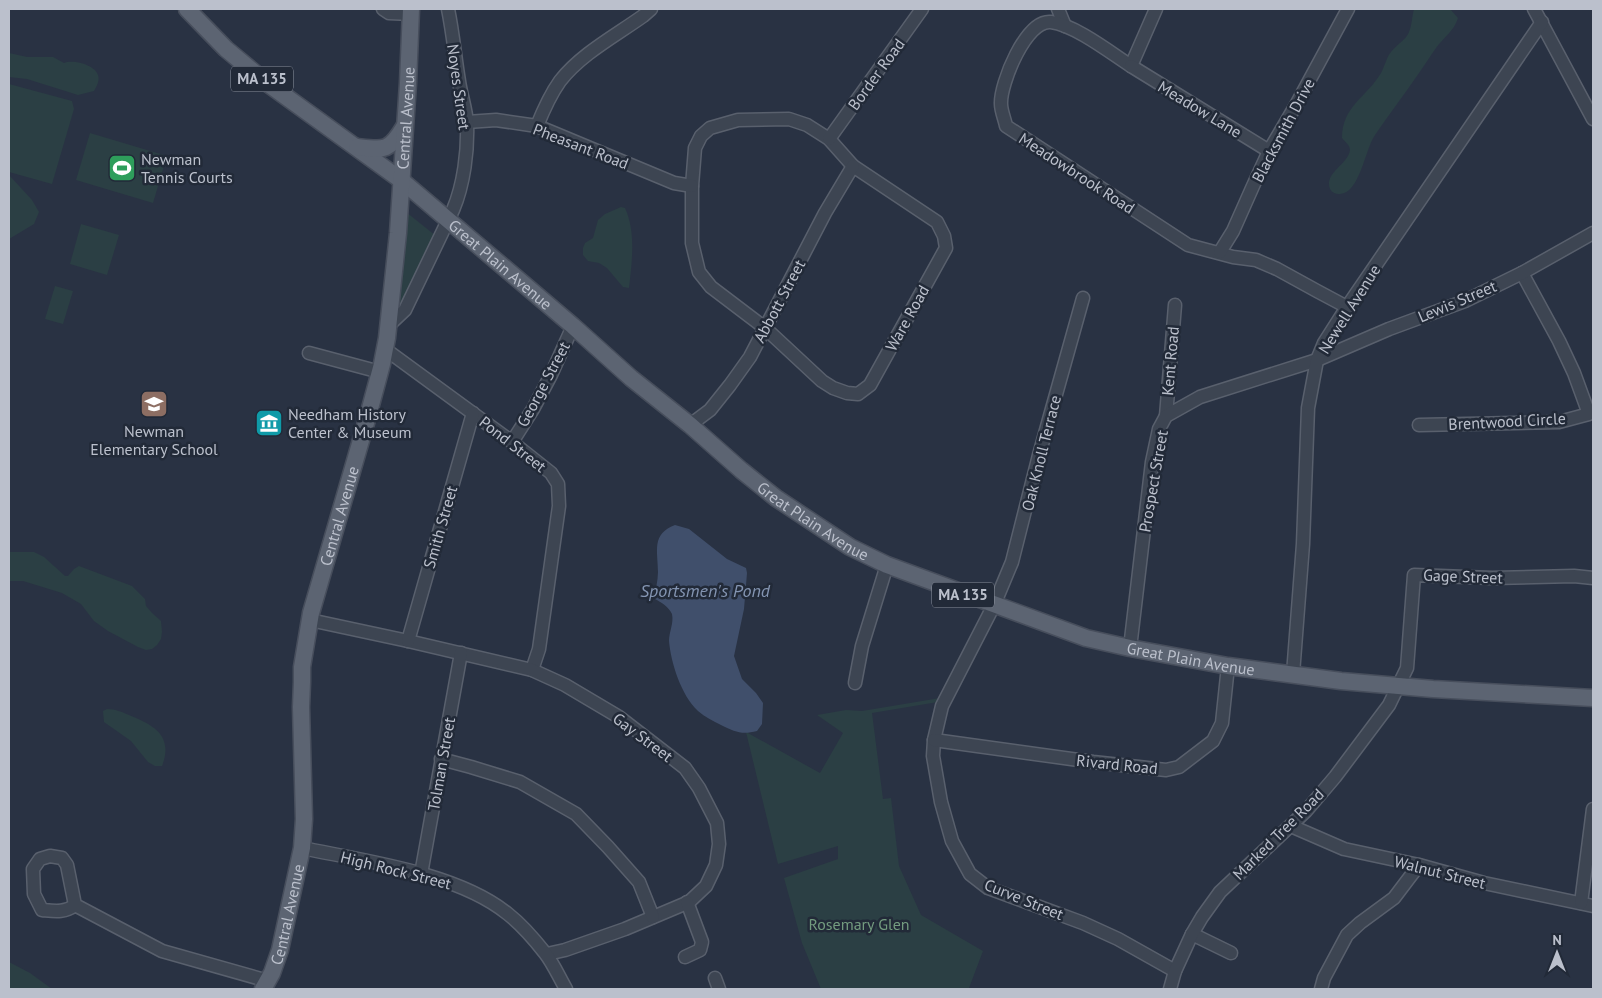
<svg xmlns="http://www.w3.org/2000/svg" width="1602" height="998" font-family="'PT Sans',sans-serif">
  <rect width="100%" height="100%" fill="#293243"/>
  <g fill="#2b3f44">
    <path d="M1414 9H1450L1458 18C1454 31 1444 37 1436 48 1430 56 1425 65 1419 73 1405 94 1389 114 1375 135 1365 149 1360 193 1340 194 1336 194 1332 193 1330 189 1324 172 1348 165 1350 150 1350 145 1345 142 1342 138 1342 106 1367 97 1381 73 1385 66 1386 58 1391 52 1397 44 1406 40 1409 32 1412 25 1412 16 1414 9Z"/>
    <path d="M9 53 27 57H53L64 63C73 59 95 65 98 75 100 80 97 86 94 91L78 95 27 79 9 77Z"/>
    <path d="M9 84 72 101 74 109 52 184 9 172Z"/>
    <path d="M90 133 167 156 153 203 76 180Z"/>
    <path d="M9 175 32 200 39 212 34 224 9 239Z"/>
    <path d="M621 207 625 208C636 232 632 262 629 288L623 287 607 268 599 263 588 261 583 255V248L585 243 593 238 598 220 605 214Z"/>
    <path d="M406 212 436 236 398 310Z"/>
    <path d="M81 224 119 235 107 275 70 264Z"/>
    <path d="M55 286 73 291 63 324 45 319Z"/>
    <path d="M9 552H34L44 557 65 576H68L74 569 79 566 132 586 145 599 146 606 152 613 161 621 162 632 161 639 157 645 152 649 146 650 138 647 108 631 94 621 81 604 62 593 23 581H9Z"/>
    <path d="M940 698 938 702 872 713 883 799 891 798 899 866 921 915 983 951 969 988 970 989H821L802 943 784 878 838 859V846L778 864 746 732 820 773 843 733 817 715 846 710 862 711Z"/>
    <path d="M107 709C115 709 122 712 129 715 153 725 174 735 162 766H155L148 762 131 741 104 722 103 711Z"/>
    <path d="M9 962 30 973 52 989H9Z"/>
  </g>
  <path fill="#404f6b" d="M675 525 689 529 727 559 746 568 747 573 744 609 734 656 742 679 756 693 763 703 762 724 757 731C742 735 735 732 721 725 713 721 705 717 698 711 681 695 671 663 669 641 669 632 674 623 672 614 669 607 661 602 655 599 655 590 658 581 658 572 658 551 651 534 675 525Z"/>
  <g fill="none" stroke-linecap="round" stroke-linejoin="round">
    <g stroke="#59606d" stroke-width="15">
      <g id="minor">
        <path d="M383 9 389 13 412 14"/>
        <path d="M1058 9 1065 26"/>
        <path d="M1156 9 1131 66C1111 53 1075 25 1051 22 1026 19 1000 84 1001 104 1001 111 1005 120 1006 126L1188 245 1233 257 1256 260 1277 269 1317 291 1347 307"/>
        <path d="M1534 9 1593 119"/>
        <path d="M1131 66 1269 151"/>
        <path d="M789 119 807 125 829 139 853 166 937 222 944 236 946 248 870 385 858 394 847 393 833 388 822 381 765 328 711 287 699 272 692 243V186L695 148 701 136 710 128 738 120Z"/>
        <path d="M467 122 496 120 537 126 674 183 692 186"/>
        <path d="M537 126C543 111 550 95 560 81 581 54 615 36 643 16L651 9"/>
        <path d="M829 139 922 9"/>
        <path d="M1220 252 1233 231 1253 186 1269 151 1296 105 1348 9"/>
        <path d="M1083 298 1039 455 1012 562 994 605 942 706 934 740 933 756 941 802 952 841 970 874 988 888 1083 923 1118 939 1175 971"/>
        <path d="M388 326 405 310 453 210C464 184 468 151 467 123 466 109 461 95 459 81 455 57 453 33 448 9"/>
        <path d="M385 349 512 442 551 473 558 484 559 506 539 649 532 670"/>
        <path d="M309 353 380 372"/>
        <path d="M1166 416 1175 305"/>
        <path d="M690 425 710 410 730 385 750 357 825 213 853 166"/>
        <path d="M1419 425 1559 422 1589 414 1574 373 1559 341 1522 273"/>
        <path d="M512 442 533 409 551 375 573 326"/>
        <path d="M310 620 408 641 532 670 565 685 619 717 685 768 699 788 717 823 719 844 716 865 706 886 689 902 625 929 565 950 547 954"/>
        <path d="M408 641 473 413"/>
        <path d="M1130 648 1152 462 1159 429 1166 416 1200 397 1317 360 1389 329 1465 301 1522 273 1593 233"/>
        <path d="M1293 674 1303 544 1308 408 1317 360 1324 343 1347 307 1542 22"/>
        <path d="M855 683 862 646 887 565"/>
        <path d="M934 740 1093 762 1166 770 1179 767 1213 741 1222 723 1228 666"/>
        <path d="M441 759 471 767 520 782 576 814 608 847 639 882 653 917"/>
        <path d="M1291 826 1344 849 1419 865 1484 883 1593 906"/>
        <path d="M302 848C365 861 458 873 508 914 522 925 534 939 545 953 553 963 559 977 566 989"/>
        <path d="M421 874 461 653"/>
        <path d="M1581 903 1593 809"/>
        <path d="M75 905 67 865 62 858 50 856 40 859 33 869 34 894 42 910C54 911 65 913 75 905L162 951 268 981"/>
        <path d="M1192 934 1231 953"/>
        <path d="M685 957 700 950 702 942 687 902"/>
        <path d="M715 978 719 989"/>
        <path d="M1170 989 1175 971 1192 934 1202 917 1220 892 1306 811 1335 777 1389 705 1407 668 1414 575 1492 578 1574 576 1593 578"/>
        <path d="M1321 989 1324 978 1347 935 1360 923 1394 898 1419 865"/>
      </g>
    </g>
    <g stroke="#474e5c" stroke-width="19">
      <g id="major">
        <path id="s1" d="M187 9 226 49 267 83 401 180 573 326 631 378 690 425 741 470 776 498 850 547 887 565 1086 638 1130 648 1228 666 1341 681 1433 689 1593 698"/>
        <path d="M357 147C384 150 389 152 404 127"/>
        <path id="s2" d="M263 989 272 973 280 950 302 848 304 819 301 707 302 682V667L311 613 368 416 382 364 387 338 398 233 408 83 411 9"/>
      </g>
    </g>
    <use href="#minor" stroke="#3d4552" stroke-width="12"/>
    <use href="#major" stroke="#5c6472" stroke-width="16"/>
  </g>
  <defs>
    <g id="stadium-square" transform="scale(1.4375)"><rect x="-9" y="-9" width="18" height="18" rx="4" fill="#2e9e5b" stroke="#222a38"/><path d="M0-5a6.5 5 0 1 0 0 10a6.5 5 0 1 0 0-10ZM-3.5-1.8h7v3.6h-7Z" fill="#fff"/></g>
    <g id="school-square" transform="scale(1.4375)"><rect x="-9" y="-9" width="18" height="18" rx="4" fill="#8d6e63" stroke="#222a38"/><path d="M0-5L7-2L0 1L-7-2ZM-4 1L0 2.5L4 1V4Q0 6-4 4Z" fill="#fff"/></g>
    <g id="museum-square" transform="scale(1.4375)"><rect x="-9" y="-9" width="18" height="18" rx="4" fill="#0f9aa8" stroke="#222a38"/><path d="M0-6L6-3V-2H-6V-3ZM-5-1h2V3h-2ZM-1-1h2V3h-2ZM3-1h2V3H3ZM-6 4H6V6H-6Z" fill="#fff"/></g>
  </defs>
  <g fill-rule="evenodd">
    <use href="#stadium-square" x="122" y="168"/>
    <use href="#school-square" x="154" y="404"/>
    <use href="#museum-square" x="269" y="423"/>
  </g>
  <g text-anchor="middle" stroke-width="5" stroke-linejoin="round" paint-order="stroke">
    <g fill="#222a38" stroke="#8d93a0" stroke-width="1">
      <rect x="231" y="66.5" width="62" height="25" rx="4"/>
      <rect x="932" y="582.5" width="62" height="25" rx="4"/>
    </g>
    <g font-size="15" font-weight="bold" fill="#bbc0cc">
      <text x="262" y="84">MA 135</text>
      <text x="963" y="600">MA 135</text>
    </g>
    <g font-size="16" fill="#bbc0cc" stroke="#222a38">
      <text transform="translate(876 74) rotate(-54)" y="6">Border Road</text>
      <text transform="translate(459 87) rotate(82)" y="6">Noyes Street</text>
      <text transform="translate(1200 109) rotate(31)" y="6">Meadow Lane</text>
      <text dy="6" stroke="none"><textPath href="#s2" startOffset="889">Central Avenue</textPath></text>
      <text transform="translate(1283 130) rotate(-62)" y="6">Blacksmith Drive</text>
      <text transform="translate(581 146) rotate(21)" y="6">Pheasant Road</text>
      <text transform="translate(1077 173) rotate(33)" y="6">Meadowbrook Road</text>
      <text dy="6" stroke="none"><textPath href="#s1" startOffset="405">Great Plain Avenue</textPath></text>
      <text transform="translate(779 301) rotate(-62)" y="6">Abbott Street</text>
      <text transform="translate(1457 301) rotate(-23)" y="6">Lewis Street</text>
      <text transform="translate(1349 309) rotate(-58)" y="6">Newell Avenue</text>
      <text transform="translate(907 318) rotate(-61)" y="6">Ware Road</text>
      <text transform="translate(1170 361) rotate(-85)" y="6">Kent Road</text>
      <text transform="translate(543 384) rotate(-62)" y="6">George Street</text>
      <text transform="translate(1507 421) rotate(-3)" y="6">Brentwood Circle</text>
      <text transform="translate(513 444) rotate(38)" y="6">Pond Street</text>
      <text transform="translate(1041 453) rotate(-76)" y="6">Oak Knoll Terrace</text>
      <text transform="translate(1153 481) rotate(-80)" y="6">Prospect Street</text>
      <text dy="6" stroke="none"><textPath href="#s2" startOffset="484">Central Avenue</textPath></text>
      <text dy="6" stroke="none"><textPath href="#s1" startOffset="810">Great Plain Avenue</textPath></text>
      <text transform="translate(440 527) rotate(-74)" y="6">Smith Street</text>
      <text transform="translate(1463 576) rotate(2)" y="6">Gage Street</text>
      <text dy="6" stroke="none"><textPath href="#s1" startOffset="1215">Great Plain Avenue</textPath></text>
      <text transform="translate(643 737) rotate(37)" y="6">Gay Street</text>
      <text transform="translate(441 764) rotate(-80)" y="6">Tolman Street</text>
      <text transform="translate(1117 764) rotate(6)" y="6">Rivard Road</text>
      <text transform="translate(1278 834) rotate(-45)" y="6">Marked Tree Road</text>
      <text transform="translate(396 870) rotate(14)" y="6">High Rock Street</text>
      <text transform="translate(1440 872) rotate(14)" y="6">Walnut Street</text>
      <text transform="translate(1024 899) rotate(22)" y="6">Curve Street</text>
      <text dy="6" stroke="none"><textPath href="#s2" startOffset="79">Central Avenue</textPath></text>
    </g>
    <g font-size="16" fill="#bbc0cc" stroke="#222a38" text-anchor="start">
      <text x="141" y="165">Newman<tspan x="141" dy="18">Tennis Courts</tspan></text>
      <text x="288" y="420">Needham History<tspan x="288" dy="18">Center &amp; Museum</tspan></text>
      <text x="154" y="437" text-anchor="middle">Newman<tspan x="154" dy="18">Elementary School</tspan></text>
    </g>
    <g font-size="16" fill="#739b7f" stroke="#222a38">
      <text x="859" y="930">Rosemary Glen</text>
    </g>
    <g font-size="18" font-style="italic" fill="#8495b2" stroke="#222a38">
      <text x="705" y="597">Sportsmen's Pond</text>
    </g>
  </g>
  <rect width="1602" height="998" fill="none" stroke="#bbc0cc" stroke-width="20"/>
  <g transform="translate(1557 953)" stroke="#222a38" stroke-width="4" paint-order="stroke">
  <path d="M0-4L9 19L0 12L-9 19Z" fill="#bbc0cc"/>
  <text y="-8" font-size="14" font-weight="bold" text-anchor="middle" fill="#bbc0cc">N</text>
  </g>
</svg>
